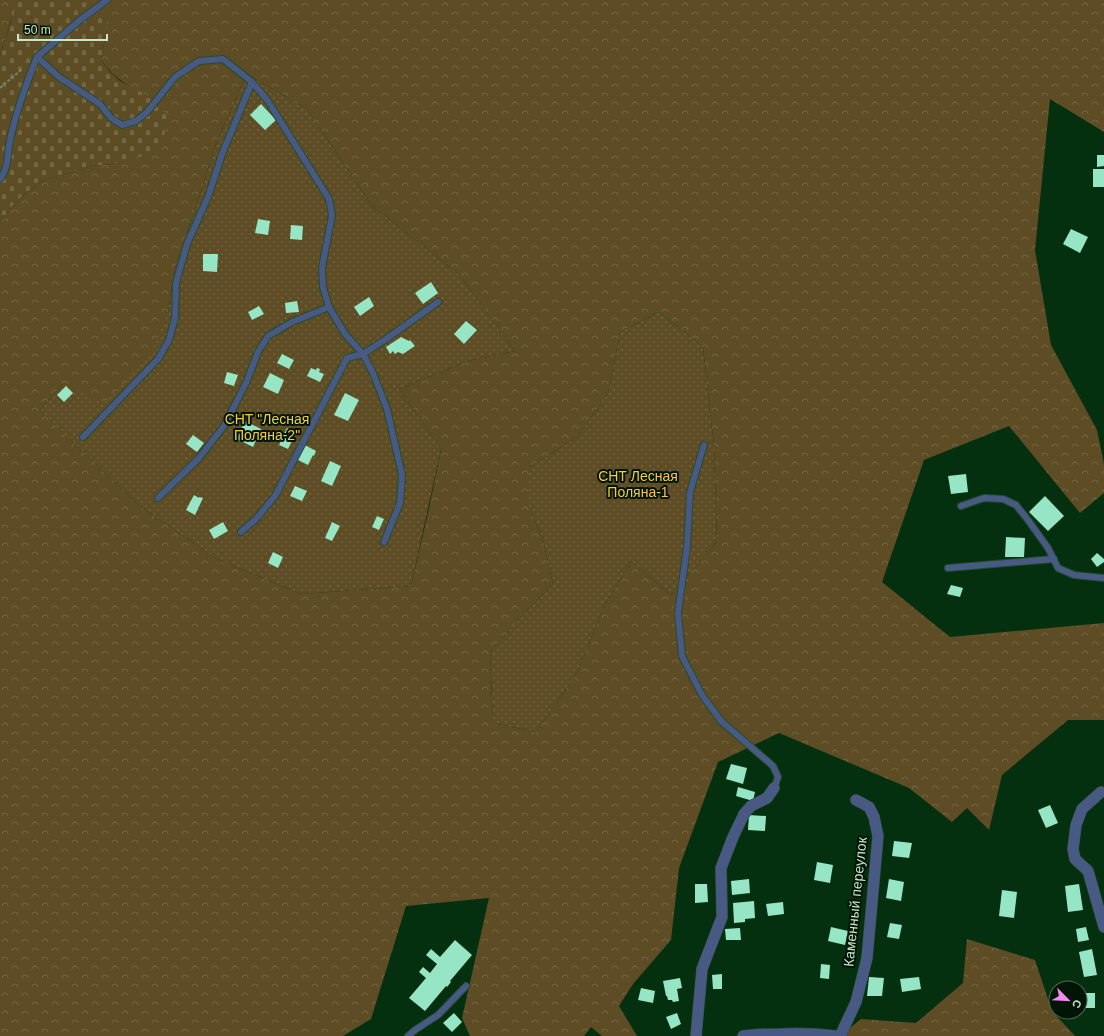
<svg xmlns="http://www.w3.org/2000/svg" width="1104" height="1036" font-family="Helvetica,sans-serif">
  <defs>
    <pattern id="grass-dots" width="8" height="8" patternUnits="userSpaceOnUse"><rect width="8" height="8" fill="#5d4c24"/><path d="M2 2h.1M6 6h.1" fill="none" stroke="#736642" stroke-width="1.8" stroke-linecap="round"/></pattern>
    <pattern id="forest-crowns" width="20" height="18" patternUnits="userSpaceOnUse"><rect width="20" height="18" fill="#5d4c24"/><path d="M2 6a3 3 0 1 1 6 0M12 15a3 3 0 1 1 6 0" fill="none" stroke="#736642"/></pattern>
    <pattern id="cemetery-stones" width="16" height="16" patternUnits="userSpaceOnUse"><rect width="16" height="16" fill="#5d4c24"/><path d="M2 7V4a2 2 0 0 1 4 0v3zM10 15v-3a2 2 0 0 1 4 0v3z" fill="#736642"/></pattern>
  </defs>
  <rect width="100%" height="100%" fill="#05300f"/>
  <g fill="url(#grass-dots)">
    <path d="M247 74 307 109 371 205 459 274 515 351 468 361 399 389 441 449 411 586 301 594 215 558 137 504 40 410 64 383 168 313 174 272 194 212 218 138Z"/>
    <path d="M659 312 703 347 714 446 717 541 671 595 631 561 604 606 577 673 536 732 493 723 490 652 520 618 553 584 543 540 529 506V468L578 436 608 393 620 332Z"/>
  </g>
  <g fill="url(#forest-crowns)" fill-rule="evenodd">
    <path d="M0 0H12V18L0 55Z"/>
    <path d="M79 0H1104V132L1050 99 1035 250 1051 345 1097 430 1104 464V493L1080 513 1009 426 924 460 882 582 950 637 1104 623V720H1068L1002 775 989 830 967 808 952 822 909 788 779 733 718 762 679 868 671 940 633 984 619 1006 637 1036H602L591 1027 584 1036H470L462 1018 489 898 406 906 371 1019 343 1036H0V223L15 202 41 181 93 166 120 163 136 90C119 80 113 76 101 60L107 27V19ZM247 74 307 109 371 205 459 274 515 351 468 361 399 389 441 449 429 508 411 586 301 594 215 558 137 504 40 410 64 383 104 404 151 353 168 313 174 272 194 212 218 138ZM659 312 703 347 714 446 717 541 671 595 631 561 604 606 577 673 536 732 493 723 490 652 520 618 553 584 543 540 529 506V468L578 436 608 393 620 332Z"/>
    <path d="M967 939 1035 960 1052 1011 1075 1036H840L861 1019 916 1023 963 983Z"/>
  </g>
  <path fill="url(#cemetery-stones)" d="M12 0H79L93 7 107 19V27L101 60 110 72 120 81 156 100 167 116 168 126 160 143 143 156 120 163 93 166 41 181 15 202 0 223V55L12 19Z"/>
  <g fill="#96e6c6">
    <path d="M261 104 276 120 265 130 250 115Z"/>
    <path d="M1097 155H1104V166L1097 167Z"/>
    <rect x="1093" y="169" width="11" height="18"/>
    <path d="M258 219 270 221 268 235 255 233Z"/>
    <path d="M291 225 303 226 302 240 290 239Z"/>
    <path d="M1071 229 1088 237 1080 253 1063 244Z"/>
    <path d="M203 254H218L217 272 203 271Z"/>
    <path d="M431 282 438 293 423 304 415 293Z"/>
    <path d="M369 297 374 306 360 316 354 307Z"/>
    <path d="M297 301 299 312 286 313 285 303Z"/>
    <path d="M259 306 264 314 252 320 248 312Z"/>
    <path d="M466 321 477 330 464 344 454 334Z"/>
    <path d="M401 337 409 341 410 340 415 346 403 354 398 352 395 354 393 351 390 354 386 347Z"/>
    <path d="M282 354 294 360 289 369 277 363Z"/>
    <path d="M311 368 316 370 317 368 320 369 319 372 324 374 320 382 307 376Z"/>
    <path d="M227 372 238 375 234 386 224 383Z"/>
    <path d="M270 373 284 380 278 394 263 387Z"/>
    <path d="M66 386 73 393 64 402 57 395Z"/>
    <path d="M345 393 359 400 348 421 334 415Z"/>
    <path d="M245 421 261 429 253 447 237 439Z"/>
    <path d="M287 428 296 433 288 449 279 445Z"/>
    <path d="M193 435 204 443 197 452 186 444Z"/>
    <path d="M303 444 316 451 314 456 313 455 308 465 296 459Z"/>
    <path d="M330 461 341 466 332 486 321 481Z"/>
    <path d="M966 474 968 492 951 494 948 476Z"/>
    <path d="M295 486 307 491 302 501 290 496Z"/>
    <path d="M194 495 199 498V497L203 498 195 515 186 510Z"/>
    <path d="M1045 496 1064 516 1048 531 1029 512Z"/>
    <path d="M377 516 384 519 379 530 372 527Z"/>
    <path d="M223 522 228 531 214 539 209 530Z"/>
    <path d="M332 522 340 526 332 541 325 538Z"/>
    <path d="M1006 537 1025 538 1024 557H1005Z"/>
    <path d="M273 552 283 557 278 568 268 563Z"/>
    <path d="M1097 553 1104 559V562L1097 567 1091 559Z"/>
    <path d="M951 585 963 588 960 597 947 594Z"/>
    <path d="M731 764 747 768 743 784 726 779Z"/>
    <path d="M738 787 755 792 753 801 736 796Z"/>
    <path d="M1050 805 1058 823 1046 828 1038 810Z"/>
    <path d="M749 815 766 816 765 831 748 830Z"/>
    <path d="M894 841 912 843 909 858 892 856Z"/>
    <path d="M817 862 833 865 830 883 814 880Z"/>
    <path d="M749 879 750 893 732 895 731 881Z"/>
    <path d="M889 879 904 882 901 901 886 898Z"/>
    <path d="M695 884H707L708 902 695 903Z"/>
    <path d="M1079 884 1083 910 1068 912 1065 886Z"/>
    <path d="M1002 890 1017 892 1014 918 999 916Z"/>
    <path d="M754 901 755 918 745 919V922L734 923 733 903Z"/>
    <path d="M783 902 784 914 768 916 766 904Z"/>
    <path d="M890 923 902 925 899 939 887 937Z"/>
    <path d="M831 927 848 931 845 945 828 941Z"/>
    <path d="M1086 927 1089 940 1078 942 1076 929Z"/>
    <path d="M740 928 741 940H726L725 929Z"/>
    <path d="M455 940 472 955 450 981 451 982 447 987 446 986 425 1011 409 998 426 978 419 972 423 967 430 973 437 964 426 955 431 949 440 957Z"/>
    <path d="M1092 949 1097 975 1084 977 1079 952Z"/>
    <path d="M821 964 830 965 829 979 820 978Z"/>
    <path d="M722 974V989H713L712 975Z"/>
    <path d="M869 977 884 978 882 996H867Z"/>
    <path d="M919 977 921 989 902 992 900 979Z"/>
    <path d="M680 978 682 988 677 989 679 1001 673 1002 672 1000H668L667 996H666L663 981Z"/>
    <path d="M641 988 655 991 653 1003 638 1000Z"/>
    <path d="M1082 993H1095V1008H1081Z"/>
    <path d="M454 1013 462 1022 452 1032 443 1023Z"/>
    <path d="M677 1013 681 1024 671 1029 666 1017Z"/>
  </g>
  <g fill="none" stroke-linecap="round" stroke-linejoin="round">
    <g stroke="#244d2d" stroke-width="8">
      <g id="service">
        <path d="M37 57 80 20 107 0"/>
        <path d="M0 179C9 168 7 154 10 140 16 112 26 84 37 57L59 77 100 104 111 118 122 125 136 121 147 112 175 77 199 61 223 59 252 82 268 101 329 199 332 215 322 268 323 287 329 307 345 334 363 354 347 358 275 496 256 519 241 532"/>
        <path d="M83 437 158 359 169 340 175 318 176 283 187 244 208 197 222 154 252 82"/>
        <path d="M704 445 690 492 687 547 678 613 682 656 702 695 721 721 773 766 778 777 774 788"/>
        <path d="M158 498 199 458 224 426 246 383 258 352 268 336 292 322 329 307"/>
        <path d="M961 506 984 498 1003 499 1016 505 1028 520 1048 548 1058 568 1074 575 1104 578"/>
        <path d="M384 542 400 503 402 475 387 409 373 373 363 354 386 339 438 302"/>
        <path d="M948 568 1054 559"/>
        <path d="M408 1036 415 1030 438 1015 466 986"/>
      </g>
    </g>
    <g stroke="#244d2d" stroke-width="12">
      <g id="minor">
        <path d="M1101 792 1082 809 1076 825 1073 849 1075 859 1088 871 1104 927"/>
        <path d="M696 1036 702 969 722 917 721 868 733 837 744 814 751 806 767 798 774 788"/>
        <path d="M743 1036C756 1034 768 1034 780 1034 799 1033 818 1034 836 1036"/>
        <path d="M840 1036 856 1002 867 958 878 836 874 817 869 807 856 800"/>
      </g>
    </g>
    <path stroke="#698c6f" stroke-width="2" stroke-dasharray="3 2" stroke-linecap="butt" d="M0 88 22 69"/>
    <use href="#service" stroke="#485984" stroke-width="6"/>
    <use href="#minor" stroke="#485984" stroke-width="11"/>
  </g>
  <g text-anchor="middle" stroke-width="4" stroke-linejoin="round" paint-order="stroke">
    <g font-size="14" fill="#fbc941" stroke="#011504">
      <text x="267" y="424">СНТ "Лесная<tspan x="267" dy="16">Поляна-2"</tspan></text>
      <text x="638" y="481">СНТ Лесная<tspan x="638" dy="16">Поляна-1</tspan></text>
    </g>
    <g font-size="14" fill="#c9e5cb" stroke="#011504">
      <text transform="translate(855 902) rotate(-84)" y="5">Каменный переулок</text>
    </g>
  </g>
  <g transform="translate(1068 1000) rotate(114)"><circle r="19" fill="#011504" stroke="#516854"/>
  <path d="M0-3L7 15L0 10L-7 15Z" fill="#f38af2"/>
  <text y="-6" font-size="11" font-weight="bold" text-anchor="middle" fill="#c9e5cb">С</text>
  </g>
  <path d="M18 34v6h89v-6" fill="none" stroke="#c9e5cb" stroke-width="2"/>
  <text x="24" y="34" font-size="12" fill="#c9e5cb" stroke="#011504" stroke-width="3" paint-order="stroke">50 m</text>
</svg>
